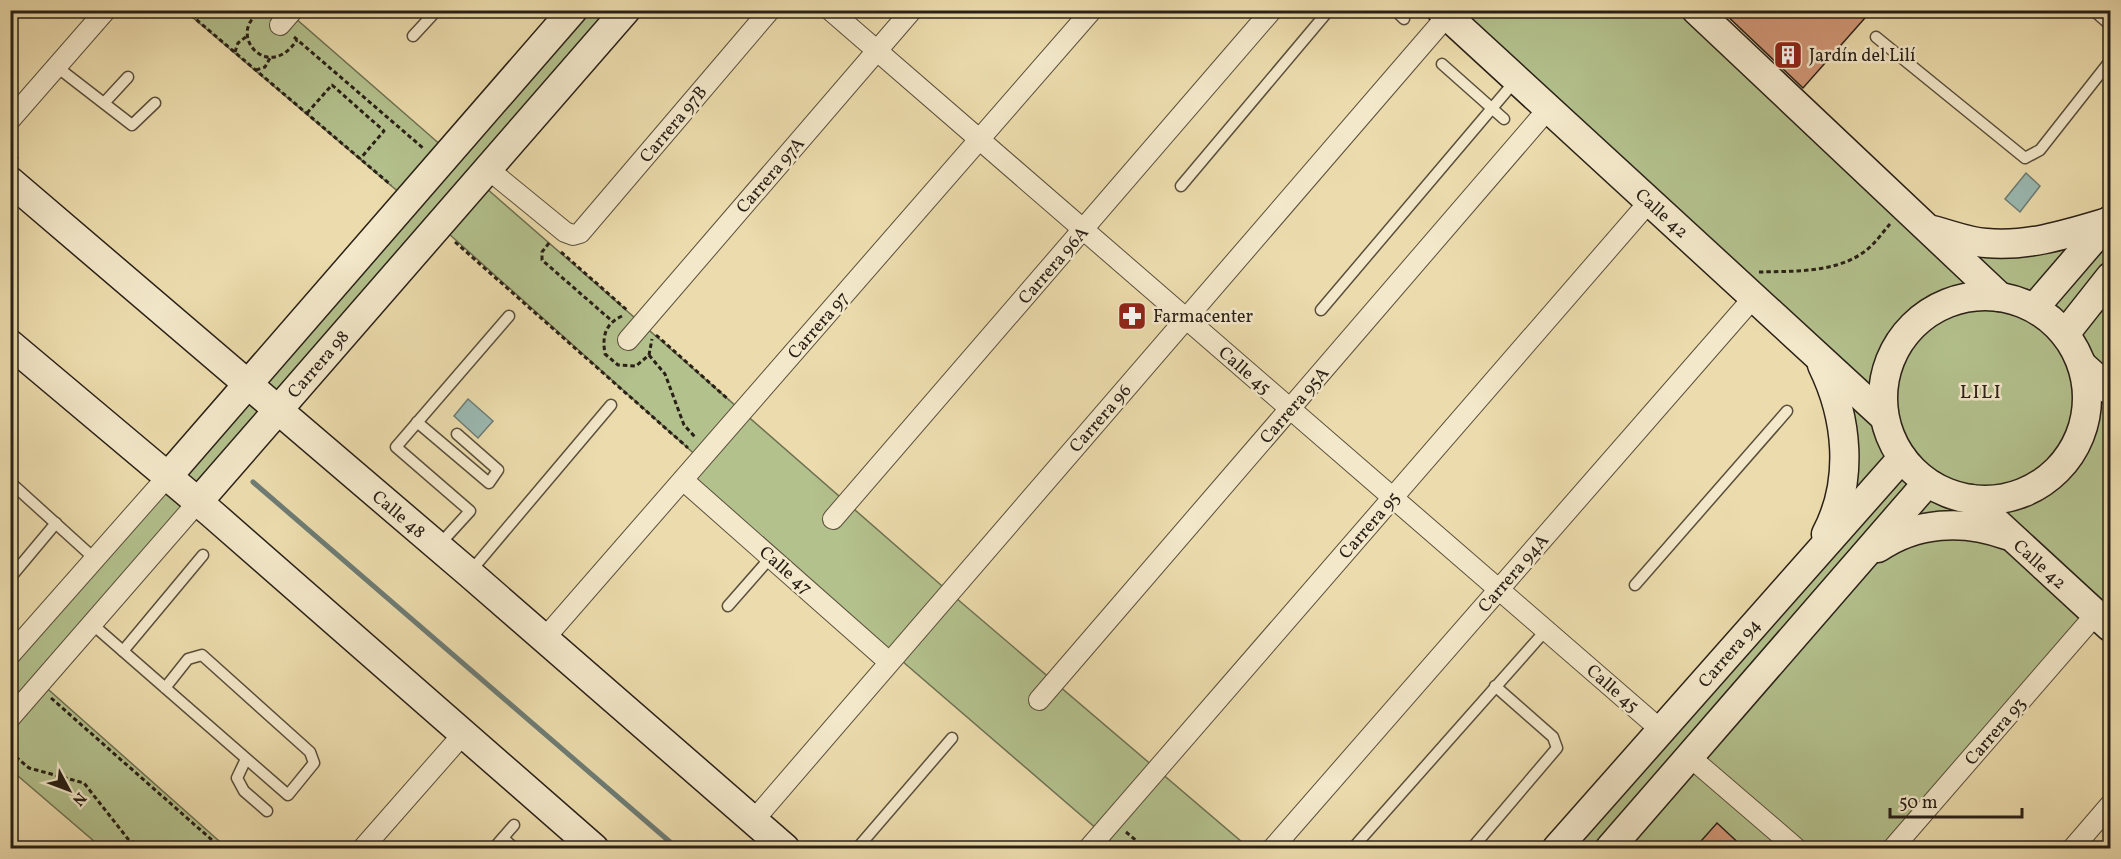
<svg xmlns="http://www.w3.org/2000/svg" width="2121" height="859" font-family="Vollkorn,serif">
  <rect width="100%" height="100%" fill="#ecdcad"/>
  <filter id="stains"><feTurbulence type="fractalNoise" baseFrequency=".00333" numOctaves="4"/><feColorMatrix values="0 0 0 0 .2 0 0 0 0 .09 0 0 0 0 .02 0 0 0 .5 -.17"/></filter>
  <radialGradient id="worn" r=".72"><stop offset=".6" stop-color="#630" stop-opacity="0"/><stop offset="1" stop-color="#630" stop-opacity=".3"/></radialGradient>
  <g fill="#b3c18d" stroke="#6e7052" stroke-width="1.5">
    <path d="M185 11H287L450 153 573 11H626L478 181 949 592 1249 848H1119L895 655 683 480 700 459 439 225 41 683 227 848H102L11 770 10 654 408 200Z"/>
    <path d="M1441 11H1696L1930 229 1984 243 2110 219V627L2097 614 1893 848H1557L1828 531 1833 388Z"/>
  </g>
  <g fill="#9bbab3" stroke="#6d7c75" stroke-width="1.5">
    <path d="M2026 173 2040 186 2020 212 2005 199Z"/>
    <path d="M468 399 493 421 478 438 454 416Z"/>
  </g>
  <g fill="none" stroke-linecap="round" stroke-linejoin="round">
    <path stroke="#6d7c75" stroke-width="5" d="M253 482 677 848"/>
  </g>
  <g fill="#d29777" stroke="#292017" stroke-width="1.5">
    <path d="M1721 10H1872L1803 88Z"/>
    <path d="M1717 823 1745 849H1694Z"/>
  </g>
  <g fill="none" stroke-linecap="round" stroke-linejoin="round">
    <g stroke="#5a4f3c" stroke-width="13">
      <g id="lane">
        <path d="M1395 10 1404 19"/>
        <path d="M2093 10 2110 25"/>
        <path d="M413 36 437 10"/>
        <path d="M1876 37 2025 158 2040 150 2110 61"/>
        <path d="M1442 64 1504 119"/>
        <path d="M57 67 132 125 155 103"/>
        <path d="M104 103 128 77"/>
        <path d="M1181 186 1329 10"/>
        <path d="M1321 310 1516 80"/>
        <path d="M417 422 489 483 498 470 457 434"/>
        <path d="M10 482 95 559"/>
        <path d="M439 545 470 511 396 447 509 316"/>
        <path d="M470 572 611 405"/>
        <path d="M10 578 56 523"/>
        <path d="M1635 585 1787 411"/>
        <path d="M728 606 771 557"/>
        <path d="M92 624C157 681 222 738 288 795L314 763 310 752 202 655 188 659 165 688"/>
        <path d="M123 651 203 555"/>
        <path d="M246 759 237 778 244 791 267 811"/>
        <path d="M503 838 514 848"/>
        <path d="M494 848 514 825"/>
        <path d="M864 848 860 845 952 738"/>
        <path d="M1353 848 1546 630"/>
        <path d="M1472 848 1557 748 1553 737 1495 686"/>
      </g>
    </g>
    <g stroke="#5a4f3c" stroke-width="22">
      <g id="street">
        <path d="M830 10 1661 730"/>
        <path d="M280 25 293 10"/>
        <path d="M10 120 106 10"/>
        <path d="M488 169 565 232 573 235 580 233 770 10"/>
        <path d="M628 340 912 10"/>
        <path d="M683 480 889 662"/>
        <path d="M833 519 1272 10"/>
        <path d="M544 639 1092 10"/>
        <path d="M10 655 168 476"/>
        <path d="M1039 700 1548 109"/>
        <path d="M10 718 198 502"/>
        <path d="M1690 757 1796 848"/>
        <path d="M753 821 1447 16"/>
        <path d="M363 848 464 733"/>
        <path d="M1089 848 1649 202"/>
        <path d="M1273 848 1754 297"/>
        <path d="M1893 848 2096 614"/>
        <path d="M2073 848 2110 805"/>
      </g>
    </g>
    <g stroke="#292017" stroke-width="31">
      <g id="secondary">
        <path d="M1441 10 1884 417"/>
        <path d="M1696 10 2000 297"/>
        <path d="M10 181 469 573 785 848"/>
        <path d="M1932 230C1949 234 1968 242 1986 243 2028 247 2068 234 2108 222"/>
        <circle cx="1985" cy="398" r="102"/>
        <path d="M2035 307 2109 221"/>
        <path d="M2065 334 2110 277"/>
        <path d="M10 344 210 512 594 848"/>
        <path d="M1822 365C1848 418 1854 481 1826 534"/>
        <path d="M2082 365 2110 390"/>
        <path d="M168 476 573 10"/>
        <path d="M1971 499 2110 627"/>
        <path d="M198 502 626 10"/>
        <path d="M1878 548C1916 522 1963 519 2006 535"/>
        <path d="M1557 848 1902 458"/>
        <path d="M1610 848 1927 483"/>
      </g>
    </g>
    <g stroke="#292017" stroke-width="3" stroke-dasharray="4.5 3" stroke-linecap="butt">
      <path d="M185 10 391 185"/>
      <path d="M264 11C223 28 266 86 297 40"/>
      <path d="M294 37 423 148"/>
      <path d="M235 52 238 43 247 36"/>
      <path d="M256 70 265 67 270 58"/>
      <path d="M307 113 332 85 384 131 360 159"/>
      <path d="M10 153 18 159"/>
      <path d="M455 242 688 448"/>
      <path d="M549 243 542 252V260L612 321"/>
      <path d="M561 252 628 311"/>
      <path d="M1759 272C1794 271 1835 273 1864 252 1874 245 1882 233 1890 224"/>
      <path d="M622 316C605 324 602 336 605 354L618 365 636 366 649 355 652 339"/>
      <path d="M656 335 729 400"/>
      <path d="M649 355 665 374 684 425 696 438"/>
      <path d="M51 698 221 848"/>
      <path d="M10 752 29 768 84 783 128 839 143 848"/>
      <path d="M1126 832 1145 848"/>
    </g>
    <use href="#lane" stroke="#f3e8ca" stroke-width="10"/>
    <use href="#street" stroke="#f3e8ca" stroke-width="20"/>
    <use href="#secondary" stroke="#f3e8ca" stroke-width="28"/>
  </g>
  <defs>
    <g id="building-square" transform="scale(1.5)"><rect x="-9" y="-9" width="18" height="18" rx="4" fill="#8f2418" stroke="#f3e8ca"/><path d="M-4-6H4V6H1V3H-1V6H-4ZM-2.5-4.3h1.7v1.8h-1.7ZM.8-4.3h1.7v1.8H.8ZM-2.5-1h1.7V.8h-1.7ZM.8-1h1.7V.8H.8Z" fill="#fff"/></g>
    <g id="pharmacy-square" transform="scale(1.5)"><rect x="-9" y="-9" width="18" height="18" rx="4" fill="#8f2418" stroke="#f3e8ca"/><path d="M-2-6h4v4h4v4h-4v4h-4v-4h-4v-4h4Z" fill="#fff"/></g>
  </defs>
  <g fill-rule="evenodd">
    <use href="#building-square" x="1788" y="55"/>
    <use href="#pharmacy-square" x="1132" y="316"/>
  </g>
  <g text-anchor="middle" stroke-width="5" stroke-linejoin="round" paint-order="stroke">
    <g font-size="18" fill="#292017" stroke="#f3e8ca" text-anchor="start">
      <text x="1809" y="61">Jardín del Lilí</text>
      <text x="1153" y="322">Farmacenter</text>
    </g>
    <g font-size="18" fill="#292017" stroke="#f3e8ca">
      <text transform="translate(673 124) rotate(-50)" y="6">Carrera 97B</text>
      <text transform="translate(770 175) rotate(-49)" y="6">Carrera 97A</text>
      <text transform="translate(1662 213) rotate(42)" y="6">Calle 42</text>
      <text transform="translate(1053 265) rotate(-49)" y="6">Carrera 96A</text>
      <text transform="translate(818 325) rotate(-49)" y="6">Carrera 97</text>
      <text transform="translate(318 364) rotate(-49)" y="6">Carrera 98</text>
      <text transform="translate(1245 370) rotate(41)" y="6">Calle 45</text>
      <text transform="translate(1294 405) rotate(-49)" y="6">Carrera 95A</text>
      <text transform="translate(1100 418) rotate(-49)" y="6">Carrera 96</text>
      <text transform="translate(399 514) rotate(40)" y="6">Calle 48</text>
      <text transform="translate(1369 525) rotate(-49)" y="6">Carrera 95</text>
      <text transform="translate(2040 564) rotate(42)" y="6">Calle 42</text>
      <text transform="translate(786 570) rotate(41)" y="6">Calle 47</text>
      <text transform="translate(1513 573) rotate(-49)" y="6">Carrera 94A</text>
      <text transform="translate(1729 653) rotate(-49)" y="6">Carrera 94</text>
      <text transform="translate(1613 688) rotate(41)" y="6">Calle 45</text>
      <text transform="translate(1995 731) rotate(-49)" y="6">Carrera 93</text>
    </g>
    <g font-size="20" letter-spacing="1.5" fill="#292017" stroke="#f3e8ca">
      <text x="1981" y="398">LILI</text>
    </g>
  </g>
  <rect width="2121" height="859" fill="none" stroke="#ecdcad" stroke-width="36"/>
  <rect x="12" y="12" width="2097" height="835" fill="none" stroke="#292017" stroke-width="3"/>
  <rect x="18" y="18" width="2085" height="823" fill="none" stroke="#292017" stroke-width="1.5"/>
  <g transform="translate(69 790) rotate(131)" stroke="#f3e8ca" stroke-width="4.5" paint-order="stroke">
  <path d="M0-4.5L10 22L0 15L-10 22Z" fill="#292017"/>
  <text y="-9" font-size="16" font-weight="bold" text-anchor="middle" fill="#292017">N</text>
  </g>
  <path d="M1890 808v9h132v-9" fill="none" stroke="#292017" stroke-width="3"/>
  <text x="1899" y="808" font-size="18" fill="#292017" stroke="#f3e8ca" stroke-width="4.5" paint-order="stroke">50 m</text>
  <rect width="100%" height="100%" filter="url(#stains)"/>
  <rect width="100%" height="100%" fill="url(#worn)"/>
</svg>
